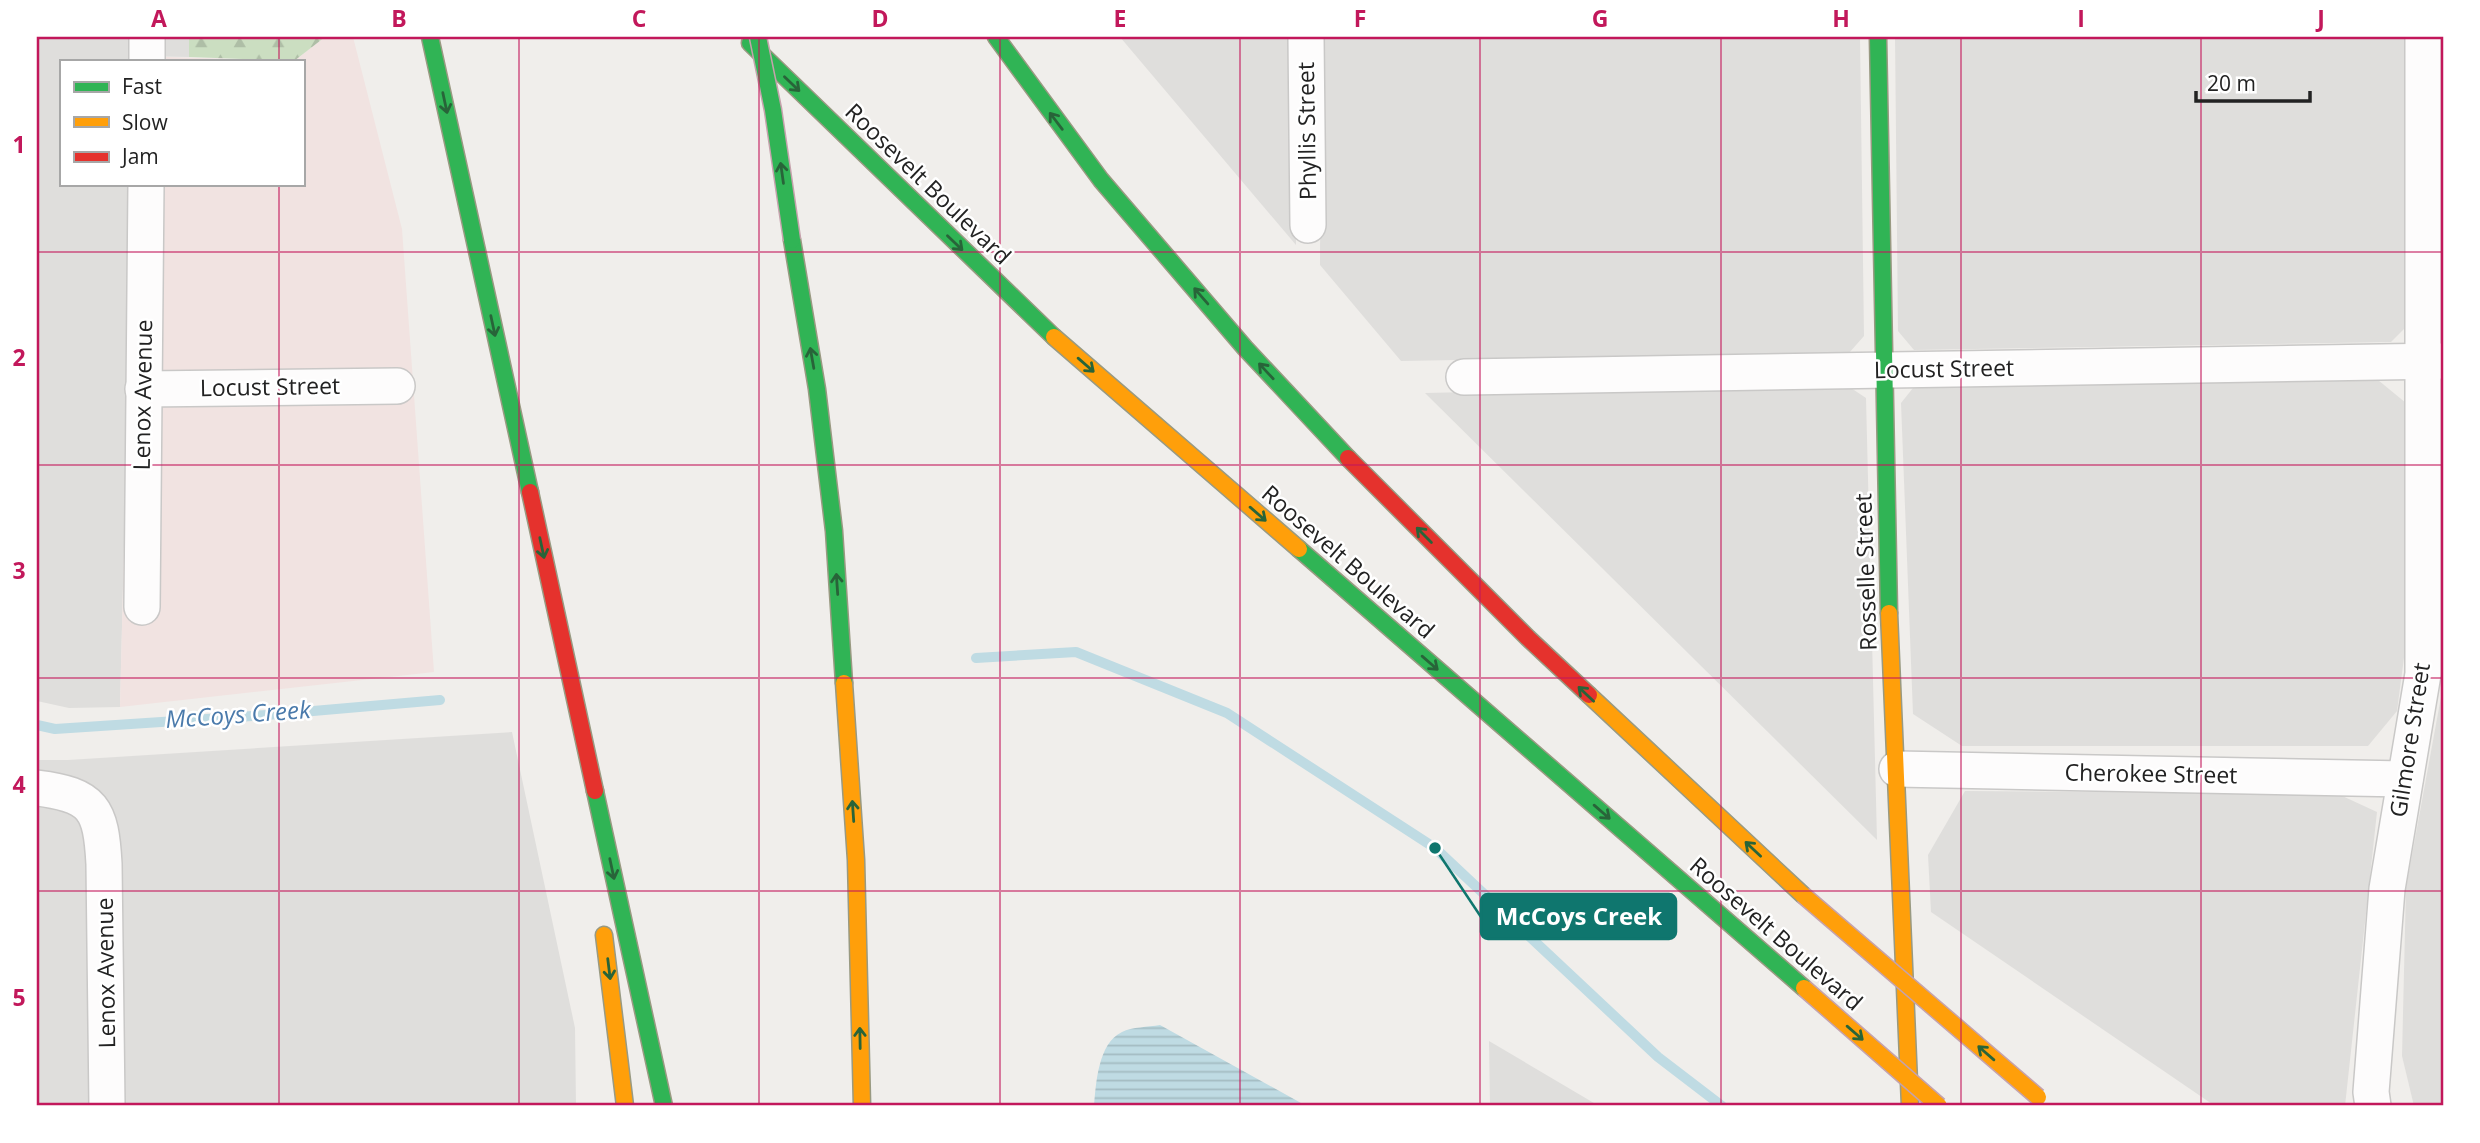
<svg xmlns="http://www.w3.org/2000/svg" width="2480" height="1143" font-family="'Open Sans',sans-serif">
  <defs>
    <pattern id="forest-firs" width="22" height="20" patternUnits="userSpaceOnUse" patternTransform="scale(1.75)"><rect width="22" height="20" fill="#cbdec1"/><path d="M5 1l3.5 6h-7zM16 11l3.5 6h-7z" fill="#aebea6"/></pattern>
    <pattern id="water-rules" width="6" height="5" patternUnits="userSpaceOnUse" patternTransform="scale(1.75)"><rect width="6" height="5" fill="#bfdbe3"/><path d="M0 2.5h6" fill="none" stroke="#a4bcc2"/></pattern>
  </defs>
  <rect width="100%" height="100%" fill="#f0eeeb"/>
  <g fill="#dfdedc">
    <path d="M37 37H189V57L137 56 136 61H61V184H133L120 707 69 708 37 701Z"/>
    <path d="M1120 37H1296V245Z"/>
    <path d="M1321 37H1860L1864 336 1849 353 1401 361 1320 265Z"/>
    <path d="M1895 37H2407L2410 323 2391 342 1914 350 1898 331Z"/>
    <path d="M2378 380 2406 403 2407 635 2397 711 2368 746H1962L1913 714 1901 403 1917 383Z"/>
    <path d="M1845 384 1866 398 1877 840 1425 393Z"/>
    <path d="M2443 686V1106H2414L2402 1056 2406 888Z"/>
    <path d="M512 732 575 1028 576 1106H37V760H68Z"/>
    <path d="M1965 791 2338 794 2377 812 2345 1106H2215L1931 912 1928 855Z"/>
    <path d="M1489 1041 1599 1106H1490Z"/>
  </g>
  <path fill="#f1e3e1" d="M325 37H353L402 229 434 672 120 707 133 184H303V61H136V56L294 61Z"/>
  <path fill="url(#forest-firs)" d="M189 37H325L294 61 189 57Z"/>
  <path fill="url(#water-rules)" d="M1160 1025 1301 1103 1304 1106H1094C1096 1084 1098 1043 1122 1032 1132 1027 1148 1027 1160 1025Z"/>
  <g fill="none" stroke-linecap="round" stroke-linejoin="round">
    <g stroke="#bfdbe3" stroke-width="10">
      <path d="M976 658 1076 652 1227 713 1435 848 1658 1057 1722 1106"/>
      <path d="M37 725 55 729 267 715 440 700"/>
    </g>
    <g stroke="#c9c8c7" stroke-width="38">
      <g id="street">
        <path d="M1306 37 1308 225"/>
        <path d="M147 61V37"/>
        <path d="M1464 377 2443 361"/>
        <path d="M143 389 397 386"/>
        <path d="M142 607 146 184"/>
        <path d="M1897 769 2405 779"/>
        <path d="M37 788C94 795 101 809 104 864L107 1106"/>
        <path d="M2373 1106 2371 1092 2387 889 2423 674V37"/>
      </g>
    </g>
    <g stroke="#999a82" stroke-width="19">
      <g id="fast">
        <path d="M430 37 530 492"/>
        <path d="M996 37 1101 180 1245 348 1348 458"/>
        <path d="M1878 37 1889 613"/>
        <path d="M750 43 1054 337"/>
        <path d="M792 240 817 389 834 531 844 683"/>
        <path d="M1299 549 1804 988"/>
        <path d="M595 791 664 1106"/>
      </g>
    </g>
    <g stroke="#999a82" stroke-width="19">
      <g id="slow">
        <path d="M1054 337 1299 549"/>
        <path d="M1889 613 1910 1106"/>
        <path d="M844 683 856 860 862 1106"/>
        <path d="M1589 695 1803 895"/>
        <path d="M604 935 625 1106"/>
      </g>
    </g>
    <g stroke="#999a82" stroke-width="19">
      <g id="jam">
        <path d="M1348 458 1528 638 1589 695"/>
        <path d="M530 492 595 791"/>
      </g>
    </g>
    <use href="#street" stroke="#fdfcfc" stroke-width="35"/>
    <use href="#fast" stroke="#30b455" stroke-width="16"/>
    <use href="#slow" stroke="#ff9f0a" stroke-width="16"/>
    <use href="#jam" stroke="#e5322d" stroke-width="16"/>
    <g stroke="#c5a2ac" stroke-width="19" stroke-linecap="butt">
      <path id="fast-bridge" d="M758 37 773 110 792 240"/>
    </g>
    <g stroke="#c5a2ac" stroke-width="19" stroke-linecap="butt">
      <g id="slow-bridge">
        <path d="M1803 895 2038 1097"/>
        <path d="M1804 988 1939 1106"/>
      </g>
    </g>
    <use href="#fast-bridge" stroke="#30b455" stroke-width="16"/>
    <use href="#slow-bridge" stroke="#ff9f0a" stroke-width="16"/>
  </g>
  <defs><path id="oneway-shaft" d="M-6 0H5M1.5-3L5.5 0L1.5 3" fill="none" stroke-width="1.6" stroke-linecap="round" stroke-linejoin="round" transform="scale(1.75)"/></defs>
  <g stroke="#286439">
    <use href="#oneway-shaft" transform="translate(792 84) rotate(44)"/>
    <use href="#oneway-shaft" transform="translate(445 103) rotate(78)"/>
    <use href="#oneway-shaft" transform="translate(1056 121) rotate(-127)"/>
    <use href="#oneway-shaft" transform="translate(782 173) rotate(-98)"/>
    <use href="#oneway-shaft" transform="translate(955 243) rotate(44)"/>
    <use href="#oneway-shaft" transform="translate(1201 296) rotate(-131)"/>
    <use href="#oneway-shaft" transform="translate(493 326) rotate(78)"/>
    <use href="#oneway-shaft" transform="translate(812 358) rotate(-100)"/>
    <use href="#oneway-shaft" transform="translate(1086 365) rotate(41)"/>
    <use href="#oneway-shaft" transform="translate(1266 371) rotate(-133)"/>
    <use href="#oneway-shaft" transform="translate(1258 514) rotate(41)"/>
    <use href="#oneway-shaft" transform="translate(1424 535) rotate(-135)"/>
    <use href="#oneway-shaft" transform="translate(542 548) rotate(78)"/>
    <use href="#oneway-shaft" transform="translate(837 584) rotate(-94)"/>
    <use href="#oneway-shaft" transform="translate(1430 663) rotate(41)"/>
    <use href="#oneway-shaft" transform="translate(1586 694) rotate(-137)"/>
    <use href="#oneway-shaft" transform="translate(853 811) rotate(-94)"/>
    <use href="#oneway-shaft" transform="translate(1602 812) rotate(41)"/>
    <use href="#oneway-shaft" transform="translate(1753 849) rotate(-137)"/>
    <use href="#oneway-shaft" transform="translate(612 869) rotate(78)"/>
    <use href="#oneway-shaft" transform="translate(609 969) rotate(83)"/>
    <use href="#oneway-shaft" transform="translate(1855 1033) rotate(41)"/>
    <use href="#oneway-shaft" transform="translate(860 1038) rotate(-91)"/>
    <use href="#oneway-shaft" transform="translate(1986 1053) rotate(-139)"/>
  </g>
  <path fill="none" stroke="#c2185b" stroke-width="2" stroke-opacity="0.55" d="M279 37V61M519 37V1106M759 37V1106M1000 37V1106M1240 37V1106M1480 37V1106M1721 37V1106M1961 37V1106M2201 37V1106M279 184V1106M37 252H2443M37 465H2443M37 678H2443M37 891H2443"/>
  <g text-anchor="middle" stroke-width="5" stroke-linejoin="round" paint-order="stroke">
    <g font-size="23" fill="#222" stroke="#fff">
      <text transform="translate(1307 131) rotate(-91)" y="8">Phyllis Street</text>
      <text transform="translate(928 184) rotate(44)" y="8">Roosevelt Boulevard</text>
      <text transform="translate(1944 369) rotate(-1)" y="8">Locust Street</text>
      <text transform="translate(270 387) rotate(-1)" y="8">Locust Street</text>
      <text transform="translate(143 395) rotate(-89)" y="8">Lenox Avenue</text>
      <text transform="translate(1348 562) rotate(41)" y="8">Roosevelt Boulevard</text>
      <text transform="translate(1866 572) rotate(-92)" y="8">Rosselle Street</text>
      <text transform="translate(2410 740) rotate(-81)" y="8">Gilmore Street</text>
      <text transform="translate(2151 774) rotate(1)" y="8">Cherokee Street</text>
      <text transform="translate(1776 934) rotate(41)" y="8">Roosevelt Boulevard</text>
      <text transform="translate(106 973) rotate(-91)" y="8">Lenox Avenue</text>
    </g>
    <g font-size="24" font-style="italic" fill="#4a7aab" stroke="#fff">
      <text transform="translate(238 715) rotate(-4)" y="8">McCoys Creek</text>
    </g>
  </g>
  <path fill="none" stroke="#0f766e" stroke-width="2.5" d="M1435 848L1481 917"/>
  <circle fill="#0f766e" stroke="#fff" stroke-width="2.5" cx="1435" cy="848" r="7"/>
  <rect fill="#0f766e" stroke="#0f766e" stroke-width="2.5" x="1481" y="894" width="195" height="45" rx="7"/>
  <g font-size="24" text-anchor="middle" font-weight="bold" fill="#fff">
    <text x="1579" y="925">McCoys Creek</text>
  </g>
  <rect width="2480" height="1143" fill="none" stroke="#ffffff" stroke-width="77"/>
  <rect x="60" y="60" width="245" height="126" fill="#ffffff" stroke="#a7a7a7" stroke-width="2"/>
  <rect x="74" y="82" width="35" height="10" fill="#30b455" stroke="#a7a7a7" stroke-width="2"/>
  <text x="122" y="94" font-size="21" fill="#222222">Fast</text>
  <rect x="74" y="117" width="35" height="10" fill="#ff9f0a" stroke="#a7a7a7" stroke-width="2"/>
  <text x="122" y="130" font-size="21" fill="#222222">Slow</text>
  <rect x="74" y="152" width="35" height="10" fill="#e5322d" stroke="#a7a7a7" stroke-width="2"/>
  <text x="122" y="164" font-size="21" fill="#222222">Jam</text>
  <path d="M2196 91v10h114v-10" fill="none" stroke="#222222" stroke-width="3.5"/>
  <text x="2207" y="91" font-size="21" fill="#222222" stroke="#ffffff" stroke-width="5" paint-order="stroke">20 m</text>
  <rect x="38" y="38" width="2404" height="1066" fill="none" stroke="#c2185b" stroke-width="2.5"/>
  <g font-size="23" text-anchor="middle" font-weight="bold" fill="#c2185b">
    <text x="159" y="27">A</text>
    <text x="399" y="27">B</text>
    <text x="639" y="27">C</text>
    <text x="880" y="27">D</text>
    <text x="1120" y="27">E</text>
    <text x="1360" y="27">F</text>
    <text x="1600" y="27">G</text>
    <text x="1841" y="27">H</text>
    <text x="2081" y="27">I</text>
    <text x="2321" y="27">J</text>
    <text x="19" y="153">1</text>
    <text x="19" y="366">2</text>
    <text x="19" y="579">3</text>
    <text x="19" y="793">4</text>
    <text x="19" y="1006">5</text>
  </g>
</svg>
